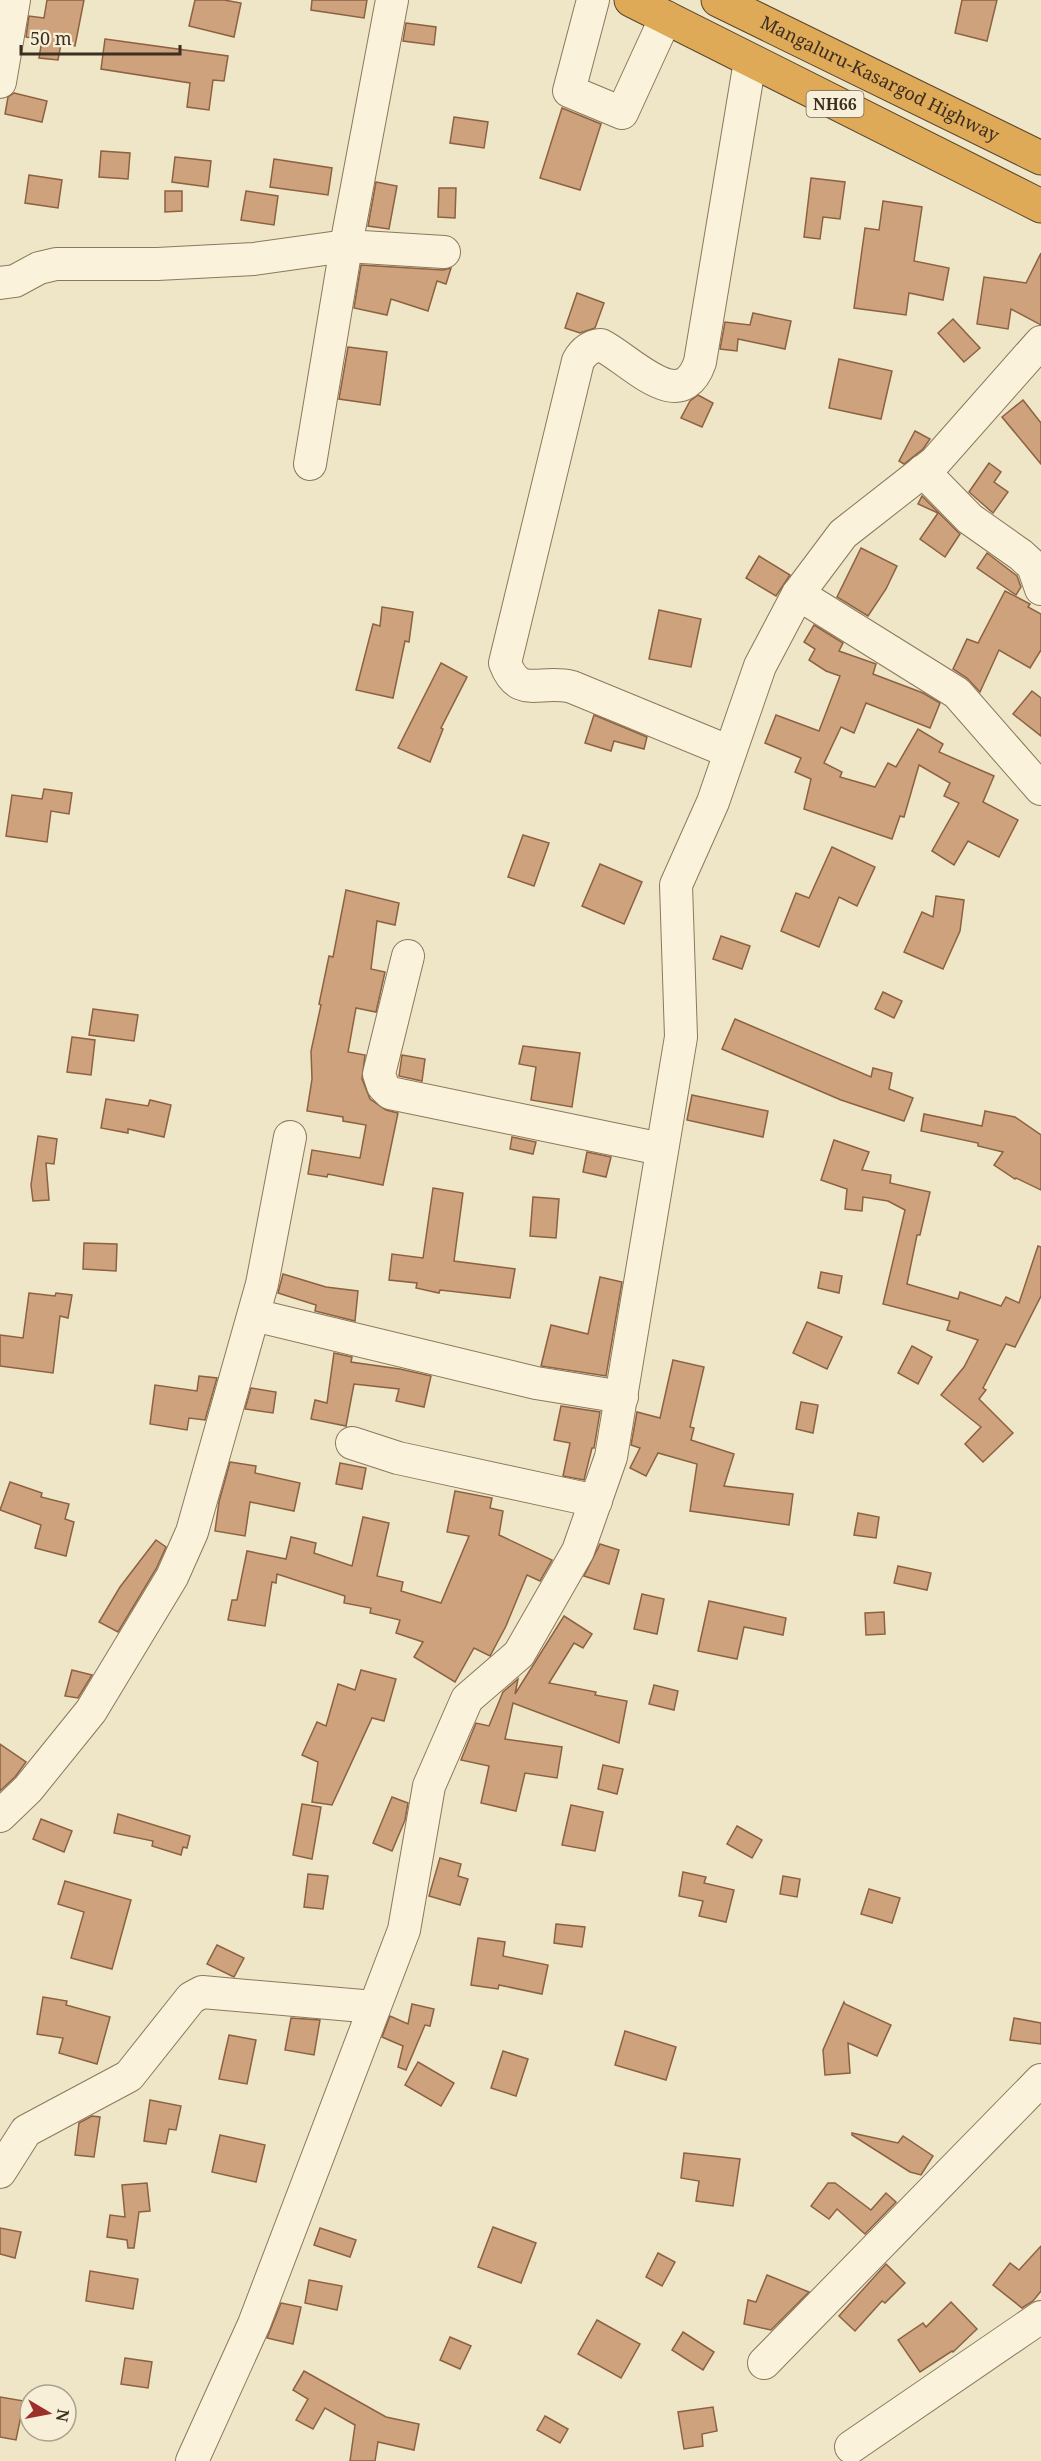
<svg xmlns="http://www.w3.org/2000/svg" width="1041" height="2461" font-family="'Noto Serif',serif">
  <rect width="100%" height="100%" fill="#efe5c7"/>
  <g fill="#cea27c" stroke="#8c6241" stroke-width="1.5">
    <path d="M47 0H84L75 46 61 44 58 60 39 58 42 40 26 37 29 16 44 18Z"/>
    <path d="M195 0H224L241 3 234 37 189 26Z"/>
    <path d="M312 0H367L364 18 311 10Z"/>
    <path d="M962 0H997L987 41 955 33Z"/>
    <path d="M406 23 436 27 434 45 403 41Z"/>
    <path d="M105 39 228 56 224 81 213 80 209 110 187 107 190 83 101 69Z"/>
    <path d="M14 93 47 101 42 122 5 114 8 97Z"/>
    <path d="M562 108 601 124 580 190 540 178Z"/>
    <path d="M454 117 488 122 484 148 450 143Z"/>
    <path d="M101 151 130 153 128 179 99 177Z"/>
    <path d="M175 157 211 161 208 187 172 182Z"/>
    <path d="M274 159 332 168 328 195 270 187Z"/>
    <path d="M29 175 62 180 58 208 25 203Z"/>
    <path d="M811 178 845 182 840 219 823 217 820 239 804 237Z"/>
    <path d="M376 182 397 186 389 229 368 226Z"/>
    <path d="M439 188H456L455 218 438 217Z"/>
    <path d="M165 191H182V211L165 212Z"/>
    <path d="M246 191 278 196 274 225 241 220Z"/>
    <path d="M883 201 922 207 914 261 949 268 943 300 909 293 906 315 854 308 865 228 879 230Z"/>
    <path d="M1041 253V325L1011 309 1008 329 977 324 984 277 1026 283Z"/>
    <path d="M361 265 443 270 451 268 446 284 437 281 428 311 391 299 387 315 354 308Z"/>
    <path d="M577 293 604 303 595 328 580 333 565 328Z"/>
    <path d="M753 313 791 321 785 349 738 339 737 351 720 349 725 322 750 325Z"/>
    <path d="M953 319 980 348 964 362 938 333Z"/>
    <path d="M348 347 387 352 380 405 339 399Z"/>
    <path d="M839 359 892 371 881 419 829 408Z"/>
    <path d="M698 395 713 403 702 427 681 418 690 401Z"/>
    <path d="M1023 400 1041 423V464L1002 417Z"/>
    <path d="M915 431 930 439 923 449 904 464 899 461Z"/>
    <path d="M989 463 1001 472 994 482 1008 492 993 513 969 492Z"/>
    <path d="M922 496 960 534 945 557 920 539 938 513 918 504Z"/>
    <path d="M861 548 897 566 886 589 868 616 837 597Z"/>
    <path d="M987 553 1017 576 1021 587 1016 595 977 568Z"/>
    <path d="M759 556 790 575 776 596 746 578Z"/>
    <path d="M1005 591 1030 604 1028 607 1041 614V650L1030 668 999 650 980 692 967 678 953 669 967 639 978 643Z"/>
    <path d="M382 607 413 612 409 642 405 641 393 698 356 690 373 624 380 626Z"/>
    <path d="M659 610 701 619 691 667 649 659Z"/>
    <path d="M814 625 843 643 839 651 876 664 873 674 923 693 940 703 930 728 866 703 854 733 841 727 824 763 842 772 840 777 875 787 888 763 896 767 918 729 943 744 939 752 994 776 983 802 1018 820 999 857 968 841 954 865 932 851 959 803 944 796 950 783 919 765 904 817 900 816 892 839 804 809 811 779 795 772 801 758 765 743 776 715 819 731 840 676 826 671 809 660 815 649 804 642Z"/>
    <path d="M441 663 467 677 441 728 443 729 430 762 398 748Z"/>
    <path d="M1032 691 1041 698V736L1013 714Z"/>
    <path d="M594 715 647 737 644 749 614 741 611 751 585 743Z"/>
    <path d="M44 789 72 793 69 814 51 811 47 842 6 836 12 795 42 799Z"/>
    <path d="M523 835 549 843 534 886 508 877Z"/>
    <path d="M832 847 875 867 857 906 839 897 819 947 781 931 796 893 809 898Z"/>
    <path d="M600 864 642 882 624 924 582 906Z"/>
    <path d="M346 890 399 903 395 925 377 921 371 969 385 972 376 1012 356 1008 348 1052 365 1055 362 1079 370 1099 386 1110 398 1113 383 1185 328 1174 327 1177 308 1174 312 1150 360 1158 366 1125 343 1121V1117L307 1111 312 1079 311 1051 321 1005 319 1004 329 956 333 957Z"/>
    <path d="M936 896 964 900 960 931 943 969 904 952 922 912 933 917Z"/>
    <path d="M721 936 750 946 742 969 713 959Z"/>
    <path d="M883 992 902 1001 894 1018 875 1009Z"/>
    <path d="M93 1009 138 1015 134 1041 89 1035Z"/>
    <path d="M735 1019 871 1077 873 1068 892 1073 889 1089 913 1098 904 1121 841 1100 722 1049Z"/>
    <path d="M72 1037 95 1040 91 1075 67 1072Z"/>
    <path d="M523 1046 580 1053 572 1107 531 1100 536 1067 519 1064Z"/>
    <path d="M402 1055 425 1059 422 1081 399 1076Z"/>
    <path d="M692 1095 768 1111 763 1137 687 1120Z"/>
    <path d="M106 1099 148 1106 150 1100 171 1105 164 1137 128 1129V1133L101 1128Z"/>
    <path d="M985 1111 1015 1117 1041 1135V1190L1016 1178 1015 1179 994 1165 1003 1152 978 1146V1143L921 1131 924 1114 982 1126Z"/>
    <path d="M38 1136 57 1139 54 1164 46 1163 49 1200 33 1201 31 1185Z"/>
    <path d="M512 1137 536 1142 533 1154 510 1149Z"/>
    <path d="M834 1140 869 1152 862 1170 891 1175 890 1183 930 1192 920 1235H917L907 1284 958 1299 960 1292 1001 1306 1006 1297 1019 1303 1038 1246 1041 1247V1296L1015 1347 1006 1344 983 1388 986 1390 979 1399 1013 1433 983 1462 965 1444 981 1427 941 1395 964 1367 978 1340 947 1330 950 1321 883 1304 905 1210 888 1201 863 1197 862 1211 845 1209 847 1189 821 1180Z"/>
    <path d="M587 1152 611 1157 606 1177 583 1172Z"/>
    <path d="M433 1188 463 1193 454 1261 515 1269 510 1298 440 1290 439 1293 416 1288 417 1283 389 1280 392 1254 423 1258Z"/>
    <path d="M533 1197 559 1199 556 1238 530 1236Z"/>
    <path d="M84 1243 117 1244 116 1271 83 1269Z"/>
    <path d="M821 1272 842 1276 839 1293 818 1288Z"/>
    <path d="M283 1274 326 1287 358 1291 355 1321 315 1311 316 1305 278 1293Z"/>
    <path d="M600 1277 622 1282 606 1376 541 1366 551 1325 588 1334Z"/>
    <path d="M29 1293 55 1296 56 1293 72 1295 68 1318 60 1316 53 1373 0 1366V1335L23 1338Z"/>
    <path d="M807 1322 842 1337 827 1369 793 1353Z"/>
    <path d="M912 1346 932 1357 918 1384 898 1373Z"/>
    <path d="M334 1353 352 1357 351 1362 400 1369 431 1376 424 1407 396 1401 399 1389 354 1384 346 1426 311 1419 315 1400 327 1403Z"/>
    <path d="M673 1360 704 1367 690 1427 694 1428 691 1440 734 1454 724 1486 793 1494 789 1525 690 1511 697 1464 658 1453 646 1476 630 1468 640 1448 631 1445 637 1412 660 1418Z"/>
    <path d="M199 1376 217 1378 205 1420 189 1418 187 1430 150 1424 155 1385 197 1391Z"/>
    <path d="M251 1388 276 1392 273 1413 245 1409Z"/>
    <path d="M801 1402 818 1405 813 1433 796 1429Z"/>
    <path d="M561 1406 600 1412 594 1448H592L584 1480 563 1476 570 1443 554 1440Z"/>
    <path d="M230 1462 256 1466 255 1473 300 1483 294 1511 250 1502 245 1536 215 1531 219 1502Z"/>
    <path d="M340 1463 366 1468 362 1489 336 1484Z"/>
    <path d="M10 1482 42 1493 41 1497 69 1504 65 1519 74 1522 66 1556 35 1548 41 1525 0 1510Z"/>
    <path d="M455 1491 492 1498 490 1508 503 1511 499 1535 552 1560 540 1581 527 1575 506 1626 490 1656 474 1648 455 1682 414 1657 423 1642 396 1633 400 1620 370 1613 371 1608 344 1603 345 1596 277 1574 276 1583 272 1582 265 1626 228 1620 232 1600H237L247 1551 286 1559 291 1537 316 1543 314 1553 352 1566 363 1517 389 1523 377 1576 403 1582 401 1591 441 1603 469 1536 447 1532Z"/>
    <path d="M858 1513 879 1517 876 1538 854 1535Z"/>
    <path d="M156 1540 166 1547 156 1569 118 1632 99 1622 120 1587Z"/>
    <path d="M600 1544 619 1550 609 1584 584 1576Z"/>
    <path d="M898 1566 931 1573 927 1590 894 1583Z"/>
    <path d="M642 1594 664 1599 657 1634 634 1629Z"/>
    <path d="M709 1601 786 1618 783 1635 744 1627 737 1659 698 1651Z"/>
    <path d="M884 1612 885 1634 866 1635 865 1613Z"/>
    <path d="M564 1616 592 1634 583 1648 574 1643 549 1683 596 1692 595 1695 627 1701 619 1743 513 1703 505 1739 562 1747 557 1778 525 1773 516 1811 481 1803 489 1766 461 1760 476 1723 489 1726 503 1692 518 1679 515 1694Z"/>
    <path d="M72 1670 92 1675 78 1698 65 1696Z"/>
    <path d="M361 1670 396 1679 384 1721 372 1718 332 1805 312 1802 318 1762 302 1755 317 1722 326 1726 338 1684 355 1690Z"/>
    <path d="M654 1685 678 1691 674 1710 649 1704Z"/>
    <path d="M0 1744 26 1762 15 1777 0 1791Z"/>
    <path d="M603 1765 623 1769 617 1794 598 1789Z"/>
    <path d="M392 1797 408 1803 405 1820 392 1851 373 1843Z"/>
    <path d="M302 1804 321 1807 312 1859 293 1855Z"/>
    <path d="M571 1805 603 1812 595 1851 562 1845Z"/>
    <path d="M118 1814 190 1836 187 1848 183 1847 181 1855 152 1846 153 1841 114 1833Z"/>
    <path d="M41 1819 72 1831 64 1852 33 1839Z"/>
    <path d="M737 1826 762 1840 752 1858 727 1844Z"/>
    <path d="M440 1858 461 1864 458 1876 468 1879 460 1905 429 1896Z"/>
    <path d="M683 1872 706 1877 704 1883 734 1890 726 1922 699 1916 703 1901 679 1896Z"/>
    <path d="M308 1874 328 1876 323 1909 304 1907Z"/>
    <path d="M783 1876 800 1879 797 1897 780 1894Z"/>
    <path d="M65 1881 131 1900 112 1969 71 1958 84 1912 58 1904Z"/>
    <path d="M869 1889 900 1898 892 1923 861 1914Z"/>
    <path d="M556 1924 585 1927 582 1947 554 1943Z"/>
    <path d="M478 1938 505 1942 503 1956 548 1965 542 1994 499 1985 498 1989 471 1985Z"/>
    <path d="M217 1945 244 1958 234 1977 207 1964Z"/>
    <path d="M43 1997 67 2001 66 2005 110 2017 97 2064 59 2053 63 2038 37 2034Z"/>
    <path d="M844 2002 845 2004 891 2025 877 2056 848 2043 850 2073 825 2075 823 2050Z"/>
    <path d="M412 2004 434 2009 430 2026 425 2025 406 2070 398 2067 403 2046 382 2037 390 2016 408 2024Z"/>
    <path d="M291 2018 320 2020 314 2055 285 2050Z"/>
    <path d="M1014 2018 1041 2023V2044L1010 2040Z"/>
    <path d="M625 2031 676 2047 666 2080 615 2065Z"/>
    <path d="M229 2035 256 2040 247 2084 219 2079Z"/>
    <path d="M503 2051 528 2059 516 2096 491 2088Z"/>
    <path d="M418 2062 454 2083 441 2106 405 2085Z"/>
    <path d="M150 2100 181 2106 176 2130 169 2129 166 2144 144 2141Z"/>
    <path d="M92 2116 100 2117 94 2157 75 2155 79 2123Z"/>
    <path d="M852 2133 898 2143 903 2136 933 2156 921 2175 910 2172 852 2135Z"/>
    <path d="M220 2135 265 2145 256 2182 212 2172Z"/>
    <path d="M684 2153 740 2159 733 2206 696 2201 699 2181 681 2178Z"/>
    <path d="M147 2183 150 2211 139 2212 134 2248H128L127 2240 107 2237 110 2215 125 2217 122 2185Z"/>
    <path d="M828 2183H835L871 2210 886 2193 896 2202 865 2234 837 2209 829 2219 811 2206Z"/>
    <path d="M493 2227 536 2243 521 2283 478 2267Z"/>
    <path d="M0 2228 21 2232 15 2258 0 2254Z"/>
    <path d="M320 2228 356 2240 350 2257 314 2245Z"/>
    <path d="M1041 2246V2291L1033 2301 1022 2308 993 2285 1010 2263 1019 2270Z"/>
    <path d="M658 2253 675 2262 662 2286 646 2277Z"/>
    <path d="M886 2264 905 2283 885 2303 882 2301 855 2331 839 2316Z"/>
    <path d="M90 2271 138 2279 133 2309 86 2301Z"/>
    <path d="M767 2275 809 2292 771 2330 744 2324 748 2300 756 2302Z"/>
    <path d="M309 2280 342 2286 337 2310 305 2303Z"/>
    <path d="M951 2302 977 2329 953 2352 952 2351 920 2372 898 2340 923 2323 926 2327Z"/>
    <path d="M281 2303 301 2307 293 2344 267 2338Z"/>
    <path d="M597 2320 640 2344 621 2378 578 2354Z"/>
    <path d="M683 2332 714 2352 703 2370 672 2350Z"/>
    <path d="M450 2337 471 2346 460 2369 440 2360Z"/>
    <path d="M125 2358 152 2362 148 2388 121 2384Z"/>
    <path d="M304 2371 386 2417 419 2424 414 2450 378 2442 375 2461H350L355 2425 325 2408 313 2429 296 2420 308 2399 293 2390Z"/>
    <path d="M0 2397 24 2401 16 2440 0 2437Z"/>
    <path d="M713 2407 717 2431 702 2434 703 2446 684 2449 678 2412Z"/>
    <path d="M545 2416 568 2429 560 2443 537 2430Z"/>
  </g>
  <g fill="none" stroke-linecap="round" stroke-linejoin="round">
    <g stroke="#8c785c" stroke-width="34">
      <g id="minor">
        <path d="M593 0 569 91 622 113 666 17"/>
        <path d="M0 82 14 0"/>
        <path d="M0 283 15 281 39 268 56 264H157L254 259 346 246 444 252"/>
        <path d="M310 464 348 235 392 0"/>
        <path d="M923 471 970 519 1021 555 1033 566 1041 589"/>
        <path d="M798 594 957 693 1041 789"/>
        <path d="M730 752 572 687C539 679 519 700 505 663L578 361C583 352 590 346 601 345 631 360 681 418 700 362L750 61"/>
        <path d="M408 956 379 1074 383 1086 390 1093 661 1149"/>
        <path d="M254 1315 536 1383 622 1397"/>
        <path d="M352 1443 398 1458 596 1501"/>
        <path d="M0 1816 28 1789 91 1711 172 1577 192 1532 262 1284 290 1137"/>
        <path d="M0 2172 26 2131 129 2076 191 1998 202 1992 374 2007"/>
        <path d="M764 2363 1041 2080"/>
        <path d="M851 2447 1041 2317"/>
        <path d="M192 2461 254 2324 404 1930 429 1786 467 1699 519 1654 578 1551 611 1457 681 1037 676 885 713 802 760 666 798 594 843 534 935 462 1041 342"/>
      </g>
    </g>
    <g stroke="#5a4530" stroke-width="35">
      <g id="highway">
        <path d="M631 0 1041 206"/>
        <path id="s1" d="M718 0 1041 158"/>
      </g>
    </g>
    <use href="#minor" stroke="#faf2db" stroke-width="32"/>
    <use href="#highway" stroke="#dfaa58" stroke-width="33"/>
  </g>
  <g text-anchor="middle" stroke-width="5" stroke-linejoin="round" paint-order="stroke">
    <rect fill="#f7efd7" stroke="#746957" stroke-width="1.5" x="806.5" y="91" width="57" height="26" rx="4.5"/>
    <g font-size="16" font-weight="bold" fill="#3c2f20">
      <text x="835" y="110">NH66</text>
    </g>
    <g font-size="18" fill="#3c2f20" stroke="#f7efd7">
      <text dy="6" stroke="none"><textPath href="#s1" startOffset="180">Mangaluru-Kasargod Highway</textPath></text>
    </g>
  </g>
  <g transform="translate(48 2413) rotate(100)"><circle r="28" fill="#f7efd7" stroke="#aca28e" stroke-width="1.5"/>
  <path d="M0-4.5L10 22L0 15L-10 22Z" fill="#9c2f2a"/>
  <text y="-9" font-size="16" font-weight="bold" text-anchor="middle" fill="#3c2f20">N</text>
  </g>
  <path d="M21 45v9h159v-9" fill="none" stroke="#3c2f20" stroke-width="3"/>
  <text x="30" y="45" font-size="18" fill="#3c2f20" stroke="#f7efd7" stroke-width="4.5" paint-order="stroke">50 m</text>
</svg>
